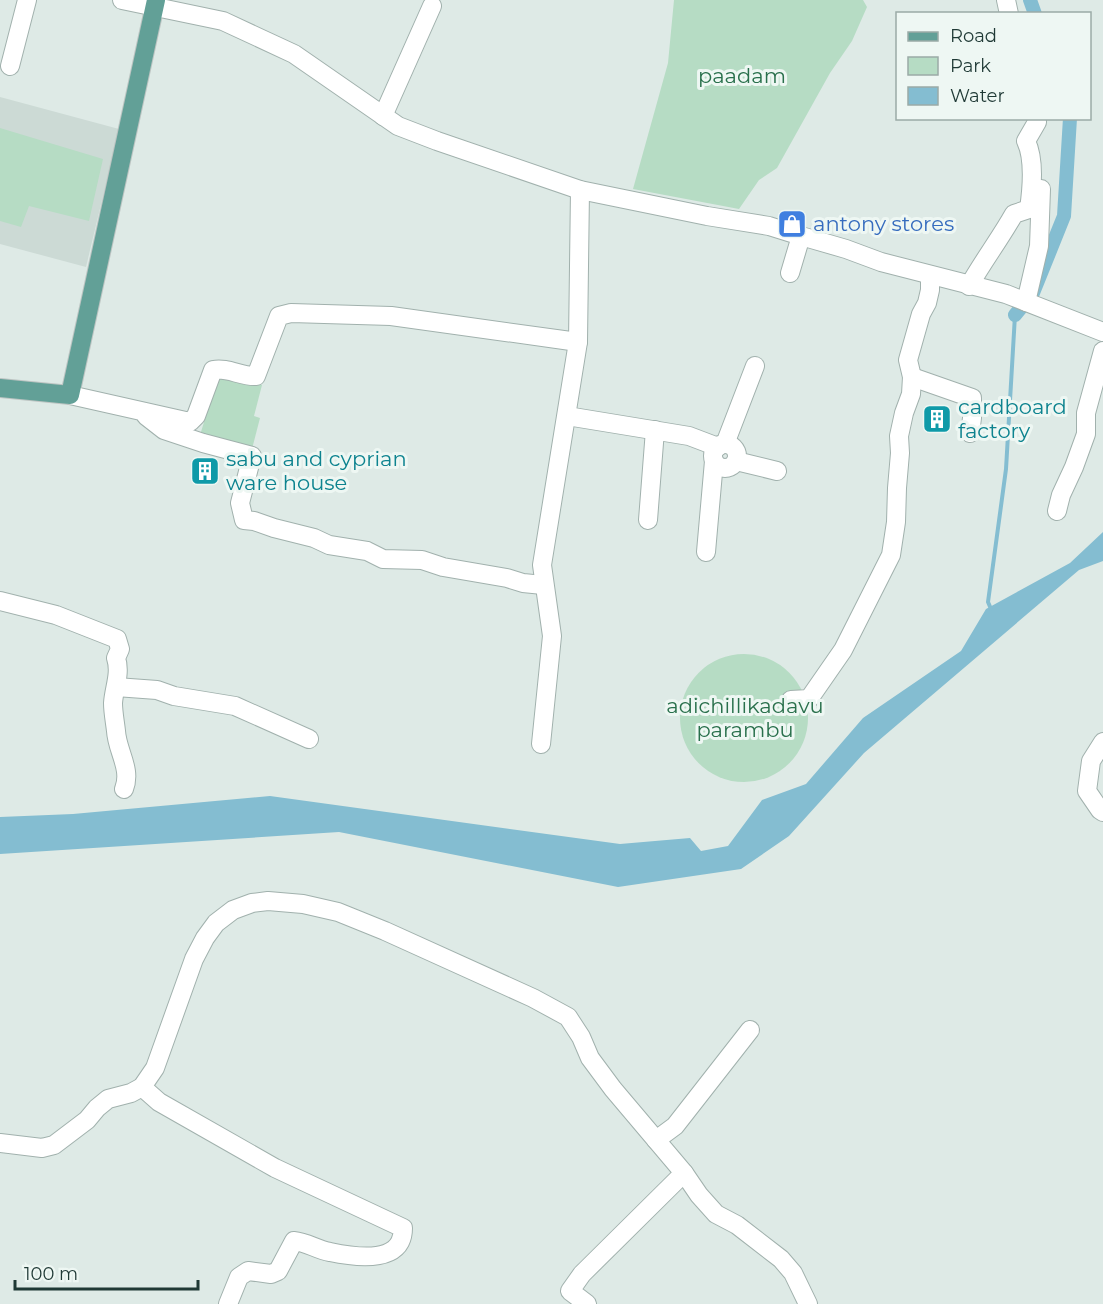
<svg xmlns="http://www.w3.org/2000/svg" width="1103" height="1304" font-family="Montserrat,sans-serif">
  <rect width="100%" height="100%" fill="#deeae6"/>
  <path fill="#ccdad5" d="M0 97 119 129 86 267 0 244Z"/>
  <g fill="#b6dcc4">
    <path d="M674 0H863L867 7 852 41 830 73 777 168 759 180 739 209 633 189 668 63Z"/>
    <path d="M0 128 103 159 89 221 29 206 21 227 0 221Z"/>
    <path d="M219 374 262 385 254 416 260 418 252 449 200 435Z"/>
    <circle cx="744" cy="718" r="64"/>
  </g>
  <path fill="#84bdd1" d="M1103 532V561L1079 570 864 753 789 836 741 869 618 887 339 832 0 854V817L73 814 270 796 620 844 690 838 701 851 728 846 762 800 806 784 863 718 961 651 986 609 1070 563Z"/>
  <g fill="none" stroke-linecap="round" stroke-linejoin="round">
    <path stroke="#84bdd1" stroke-width="4" d="M991 609 988 602 1006 469 1015 315"/>
    <g stroke="#84bdd1" stroke-width="14">
      <path d="M1030 0 1035 14"/>
      <path d="M1015 315 1033 293 1064 216 1070 118"/>
    </g>
    <g stroke="#a1b1ad" stroke-width="20">
      <g id="minor">
        <path d="M122 0 223 21 294 54 398 126 437 141 580 190 707 216 769 226 801 236 790 273"/>
        <path d="M1006 0 1009 14"/>
        <path d="M10 66 27 0"/>
        <path d="M383 116 432 6"/>
        <path d="M801 236 846 249 881 262 1006 294 1103 332"/>
        <path d="M969 286C983 261 1000 239 1014 214L1029 209C1032 188 1035 160 1026 141L1037 122"/>
        <path d="M1026 302 1039 246 1041 189"/>
        <path d="M912 377 972 398V418L970 433"/>
        <path d="M70 395 190 422 196 416 213 370C228 367 241 377 256 376L279 316 291 313 391 316 578 342"/>
        <path d="M146 416 164 430 203 443 252 456 240 503 244 520 254 521 274 528 314 538 329 545 367 551 383 559 422 560 443 567 507 578 523 583 543 585"/>
        <path d="M567 416 689 436 718 447"/>
        <path d="M725 444 755 366"/>
        <circle cx="725" cy="456" r="12"/>
        <path d="M736 461 777 471"/>
        <path d="M1057 511 1061 495 1074 467 1086 434V413L1103 351"/>
        <path d="M648 520 655 430"/>
        <path d="M706 552 714 461"/>
        <path d="M0 601 56 615 117 639 120 649 116 658C121 673 114 688 113 703 113 712 115 722 116 731 117 751 132 769 124 789"/>
        <path d="M116 687 157 690 174 696 235 706 309 739"/>
        <path d="M791 700 809 699 843 650 891 555 896 522 897 488 900 453 899 436 904 413 911 394 912 377 908 360 921 314 927 303 930 290V276"/>
        <path d="M1103 742 1091 761 1087 791 1100 810 1103 812"/>
        <path d="M541 744 552 636 542 565 578 342 580 190"/>
        <path d="M142 1087 159 1102 275 1168 403 1228C403 1232 402 1238 400 1242 389 1263 349 1256 330 1252 317 1250 307 1242 294 1241L278 1271 271 1274 248 1271 239 1277 228 1304"/>
        <path d="M656 1140 675 1126 750 1030"/>
        <path d="M0 1143 42 1148 54 1145 87 1120 97 1108 108 1099 131 1093 142 1087 155 1068 194 959 205 938 216 923 233 910 252 903 268 901 303 904 338 912 385 931 533 998 568 1017 581 1037 590 1058 613 1089 684 1173 699 1195 716 1214 737 1225 781 1259 793 1273 808 1304"/>
        <path d="M587 1304 570 1291 582 1274 684 1173"/>
      </g>
    </g>
    <g stroke="#bcc4c2" stroke-width="20">
      <path id="major" d="M0 388 70 395 156 0"/>
    </g>
    <use href="#minor" stroke="#fff" stroke-width="18"/>
    <use href="#major" stroke="#62a097" stroke-width="18"/>
  </g>
  <defs>
    <g id="shop-square" transform="scale(1.5)"><rect x="-9" y="-9" width="18" height="18" rx="4" fill="#3f7fe0" stroke="#eef7f3"/><path d="M-5-2.5h2.3a2.7 3.5 0 0 1 5.4 0H5L5.5 6h-11ZM-1.5-2.5h3a1.5 2.3 0 0 0-3 0Z" fill="#fff"/></g>
    <g id="building-square" transform="scale(1.5)"><rect x="-9" y="-9" width="18" height="18" rx="4" fill="#0f9aa8" stroke="#eef7f3"/><path d="M-4-6H4V6H1V3H-1V6H-4ZM-2.5-4.3h1.7v1.8h-1.7ZM.8-4.3h1.7v1.8H.8ZM-2.5-1h1.7V.8h-1.7ZM.8-1h1.7V.8H.8Z" fill="#fff"/></g>
  </defs>
  <g fill-rule="evenodd">
    <use href="#shop-square" x="792" y="224"/>
    <use href="#building-square" x="937" y="419"/>
    <use href="#building-square" x="205" y="471"/>
  </g>
  <g text-anchor="middle" stroke-width="6" stroke-linejoin="round" paint-order="stroke">
    <g font-size="21" fill="#29704c" stroke="#eef7f3">
      <text x="742" y="83">paadam</text>
      <text x="745" y="713">adichillikadavu<tspan x="745" dy="24">parambu</tspan></text>
    </g>
    <g font-size="21" fill="#366cbe" stroke="#eef7f3" text-anchor="start">
      <text x="813" y="231">antony stores</text>
    </g>
    <g font-size="21" fill="#0d838f" stroke="#eef7f3" text-anchor="start">
      <text x="958" y="414">cardboard<tspan x="958" dy="24">factory</tspan></text>
      <text x="226" y="466">sabu and cyprian<tspan x="226" dy="24">ware house</tspan></text>
    </g>
  </g>
  <rect x="896" y="12" width="195" height="108" fill="#eef7f3" stroke="#9baba7" stroke-width="1.5"/>
  <rect x="908" y="32" width="30" height="9" fill="#62a097" stroke="#9baba7" stroke-width="1.5"/>
  <text x="950" y="42" font-size="18" fill="#1f3935">Road</text>
  <rect x="908" y="57" width="30" height="18" fill="#b6dcc4" stroke="#9baba7" stroke-width="1.5"/>
  <text x="950" y="72" font-size="18" fill="#1f3935">Park</text>
  <rect x="908" y="87" width="30" height="18" fill="#84bdd1" stroke="#9baba7" stroke-width="1.5"/>
  <text x="950" y="102" font-size="18" fill="#1f3935">Water</text>
  <path d="M15 1280v9h183v-9" fill="none" stroke="#1f3935" stroke-width="3"/>
  <text x="24" y="1280" font-size="18" fill="#1f3935" stroke="#eef7f3" stroke-width="4.5" paint-order="stroke">100 m</text>
</svg>
